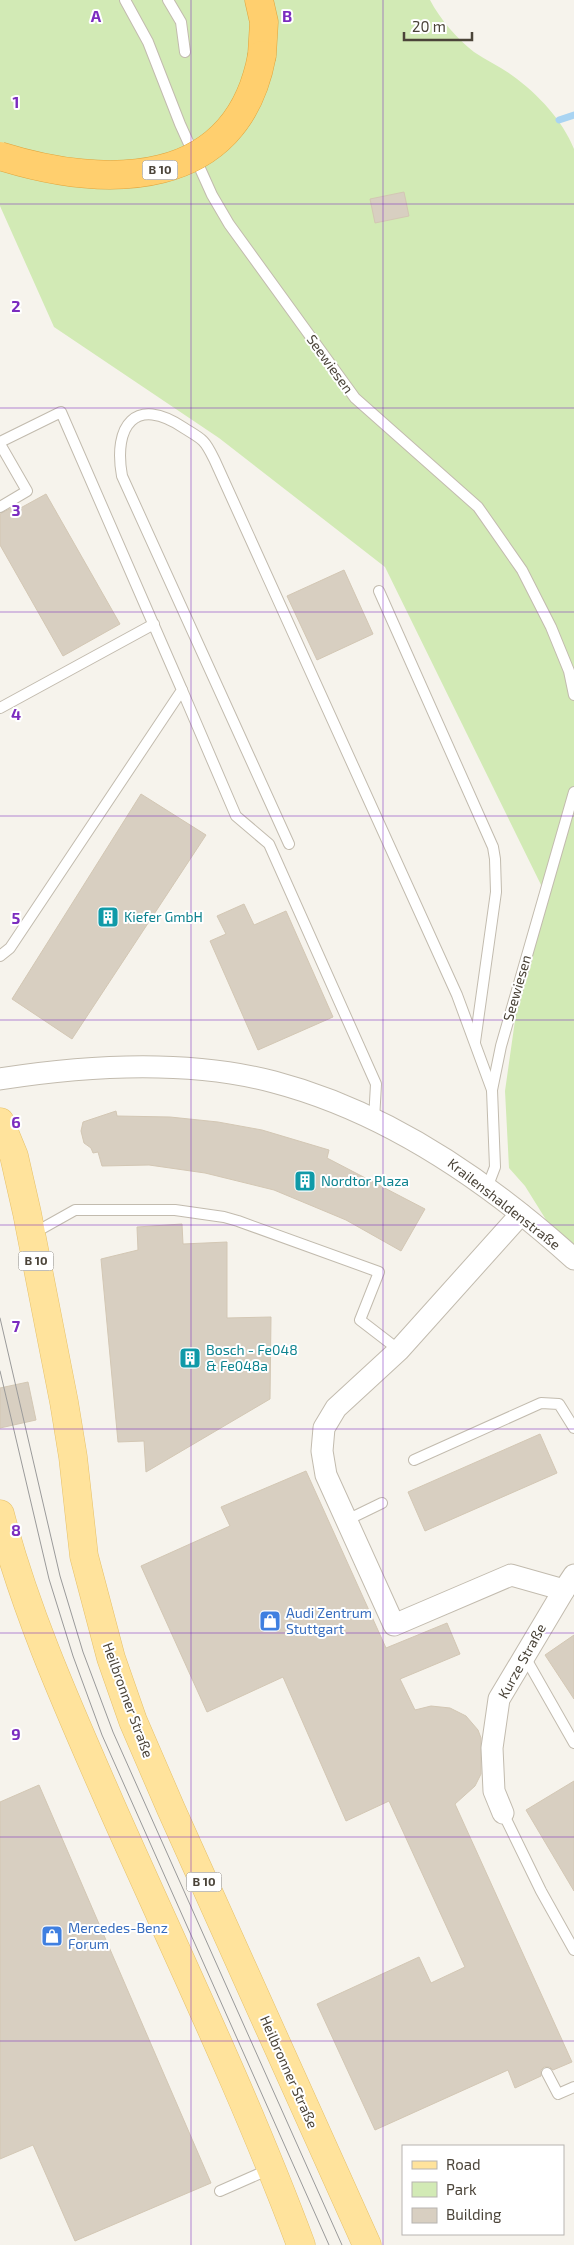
<svg xmlns="http://www.w3.org/2000/svg" width="574" height="2245" font-family="'Exo 2',sans-serif">
  <rect width="100%" height="100%" fill="#f6f3ec"/>
  <path fill="#d2eab5" d="M0 0H430C440 19 457 39 474 52 487 61 501 67 513 76 538 94 563 121 574 149V1250L553 1231 525 1186 509 1168 505 1091 522 971 544 891 385 567 219 438 54 327 0 206Z"/>
  <g fill="none" stroke-linecap="round" stroke-linejoin="round">
    <path stroke="#a9d4f2" stroke-width="7" d="M559 120 574 115"/>
  </g>
  <g fill="#d8cfc1" stroke="#d3c7b4">
    <path d="M404 192 409 216 375 223 370 199Z"/>
    <path d="M46 494 120 624 63 656 0 545V514L13 507 15 511Z"/>
    <path d="M344 570 373 634 317 660 287 596Z"/>
    <path d="M141 794 206 835 72 1039 12 999Z"/>
    <path d="M244 904 254 925 286 911 333 1017 258 1050 210 941 226 934 217 916Z"/>
    <path d="M116 1111 117 1116 170 1117 218 1122 262 1130 329 1150 327 1158 425 1209 401 1251 346 1220 274 1190 205 1173 149 1165 102 1166 98 1152 93 1153 91 1148 84 1143 81 1131 83 1122Z"/>
    <path d="M182 1224 183 1244 227 1242V1318L271 1317 270 1399 146 1472 144 1441 118 1442 101 1259 138 1250 137 1227Z"/>
    <path d="M28 1382 36 1420 0 1428V1388Z"/>
    <path d="M540 1434 557 1473 425 1531 408 1492Z"/>
    <path d="M306 1471 386 1648 447 1623 460 1654 400 1679 415 1710 431 1706 450 1708 466 1716 478 1730 481 1738V1774L475 1786 455 1804 572 2062 553 2070 550 2067H544L541 2070V2076L515 2088 508 2070 375 2130 317 2004 419 1957 431 1983 465 1967 389 1801 346 1821 283 1677 207 1712 141 1566 230 1526 221 1507Z"/>
    <path d="M574 1635V1699L545 1655Z"/>
    <path d="M574 1781V1891L526 1810Z"/>
    <path d="M39 1785 211 2183 75 2241 33 2145 0 2159V1802Z"/>
  </g>
  <g fill="none" stroke-linecap="round" stroke-linejoin="round">
    <g stroke="#c2bbae" stroke-width="12">
      <g id="lane">
        <path d="M125 0 148 42 180 124 212 195 229 224 355 398 478 507 522 570 551 627 569 671 574 695"/>
        <path d="M168 0 181 22 185 52"/>
        <path d="M0 442 61 412 182 690 10 948 0 956"/>
        <path d="M0 444 27 491 0 507"/>
        <path d="M379 591 493 847 495 859 496 892 475 1042"/>
        <path d="M182 690 236 816 269 844 376 1084 374 1120"/>
        <path d="M0 708 154 624"/>
        <path d="M289 844 122 476C113 426 135 395 184 428 190 432 198 436 203 441 208 446 212 455 215 461L457 995 492 1090"/>
        <path d="M487 1188 495 1167 492 1090 501 1046 574 792"/>
        <path d="M34 1233 75 1210H175L224 1217 238 1221 379 1272 360 1320 399 1350"/>
        <path d="M414 1460 541 1403 559 1404 574 1428"/>
        <path d="M347 1520 382 1503"/>
        <path d="M525 1657 574 1743"/>
        <path d="M503 1813 541 1891 574 1950"/>
        <path d="M547 2073 558 2094 574 2087"/>
        <path d="M220 2191 270 2169"/>
      </g>
    </g>
    <g stroke="#c2bbae" stroke-width="23">
      <g id="street">
        <path d="M0 1079C89 1065 186 1059 274 1082 388 1112 488 1181 574 1259"/>
        <path d="M521 1214 399 1350 336 1408 324 1428 322 1451 326 1475 394 1625 511 1575 564 1590"/>
        <path d="M503 1813 494 1791 492 1748 499 1699 564 1590 574 1575"/>
      </g>
    </g>
    <g stroke="#e6c16a" stroke-width="29">
      <g id="primary">
        <path d="M0 1122 14 1156 27 1213 64 1402 73 1457 84 1556 111 1658 133 1721 171 1809 367 2245"/>
        <path d="M0 1514C26 1614 69 1709 110 1803 175 1950 245 2095 301 2245"/>
      </g>
    </g>
    <g stroke="#e0a43c" stroke-width="29">
      <path id="highway" d="M259 0 264 22 262 55"/>
    </g>
    <use href="#lane" stroke="#fff" stroke-width="10"/>
    <use href="#street" stroke="#fff" stroke-width="21"/>
    <use href="#primary" stroke="#ffe39c" stroke-width="28"/>
    <use href="#highway" stroke="#ffcf6e" stroke-width="28"/>
    <g stroke="#9a9a9a" stroke-width="1">
      <path d="M0 1318 60 1576 83 1652 113 1732 342 2245"/>
      <path d="M0 1371 49 1579 73 1656 102 1735 329 2245"/>
    </g>
    <g stroke="#e0a43c" stroke-width="29" stroke-linecap="butt">
      <path id="highway-bridge" d="M0 156C106 189 237 191 262 55"/>
    </g>
    <use href="#highway-bridge" stroke="#ffcf6e" stroke-width="28"/>
  </g>
  <path fill="none" stroke="#7b2cbf" stroke-width="1" stroke-opacity="0.55" d="M191 0V2245M383 0V2245M0 204H574M0 408H574M0 612H574M0 816H574M0 1020H574M0 1225H574M0 1429H574M0 1633H574M0 1837H574M0 2041H574"/>
  <defs>
    <g id="building-square" transform="scale(1.125)"><rect x="-9" y="-9" width="18" height="18" rx="4" fill="#0f9aa8" stroke="#fff"/><path d="M-4-6H4V6H1V3H-1V6H-4ZM-2.5-4.3h1.7v1.8h-1.7ZM.8-4.3h1.7v1.8H.8ZM-2.5-1h1.7V.8h-1.7ZM.8-1h1.7V.8H.8Z" fill="#fff"/></g>
    <g id="shop-square" transform="scale(1.125)"><rect x="-9" y="-9" width="18" height="18" rx="4" fill="#3f7fe0" stroke="#fff"/><path d="M-5-2.5h2.3a2.7 3.5 0 0 1 5.4 0H5L5.5 6h-11ZM-1.5-2.5h3a1.5 2.3 0 0 0-3 0Z" fill="#fff"/></g>
  </defs>
  <g fill-rule="evenodd">
    <use href="#building-square" x="108" y="917"/>
    <use href="#building-square" x="305" y="1181"/>
    <use href="#building-square" x="190" y="1358"/>
    <use href="#shop-square" x="270" y="1621"/>
    <use href="#shop-square" x="52" y="1936"/>
  </g>
  <g text-anchor="middle" stroke-width="4" stroke-linejoin="round" paint-order="stroke">
    <g fill="#fff" stroke="#817c74" stroke-width="1">
      <rect x="142.5" y="160.5" width="35" height="19" rx="4"/>
      <rect x="18.5" y="1251.5" width="35" height="19" rx="4"/>
      <rect x="186.5" y="1872.5" width="35" height="19" rx="4"/>
    </g>
    <g font-size="12" font-weight="bold" fill="#4b4439">
      <text x="160" y="174">B 10</text>
      <text x="36" y="1265">B 10</text>
      <text x="204" y="1886">B 10</text>
    </g>
    <g font-size="14" fill="#4b4439" stroke="#fff">
      <text transform="translate(330 364) rotate(54)" y="5">Seewiesen</text>
      <text transform="translate(517 988) rotate(-74)" y="5">Seewiesen</text>
      <text transform="translate(504 1204) rotate(38)" y="5">Krailenshaldenstraße</text>
      <text transform="translate(522 1661) rotate(-61)" y="5">Kurze Straße</text>
      <text transform="translate(128 1700) rotate(70)" y="5">Heilbronner Straße</text>
      <text transform="translate(289 2072) rotate(66)" y="5">Heilbronner Straße</text>
    </g>
    <g font-size="14" fill="#0d838f" stroke="#fff" text-anchor="start">
      <text x="124" y="922">Kiefer GmbH</text>
      <text x="321" y="1186">Nordtor Plaza</text>
      <text x="206" y="1355">Bosch - Fe048<tspan x="206" dy="16">&amp; Fe048a</tspan></text>
    </g>
    <g font-size="14" fill="#366cbe" stroke="#fff" text-anchor="start">
      <text x="286" y="1618">Audi Zentrum<tspan x="286" dy="16">Stuttgart</tspan></text>
      <text x="68" y="1933">Mercedes-Benz<tspan x="68" dy="16">Forum</tspan></text>
    </g>
  </g>
  <g font-size="16" text-anchor="middle" font-weight="bold" fill="#7b2cbf" stroke="#fff" stroke-width="4" stroke-linejoin="round" paint-order="stroke">
    <text x="96" y="22">A</text>
    <text x="287" y="22">B</text>
    <text x="16" y="108">1</text>
    <text x="16" y="312">2</text>
    <text x="16" y="516">3</text>
    <text x="16" y="720">4</text>
    <text x="16" y="924">5</text>
    <text x="16" y="1128">6</text>
    <text x="16" y="1332">7</text>
    <text x="16" y="1536">8</text>
    <text x="16" y="1740">9</text>
  </g>
  <rect x="402" y="2145" width="162" height="90" fill="#ffffff" stroke="#b7b4b0"/>
  <rect x="412" y="2161" width="25" height="8" fill="#ffe39c" stroke="#b7b4b0"/>
  <text x="446" y="2170" font-size="15" fill="#4b4439">Road</text>
  <rect x="412" y="2182" width="25" height="15" fill="#d2eab5" stroke="#b7b4b0"/>
  <text x="446" y="2195" font-size="15" fill="#4b4439">Park</text>
  <rect x="412" y="2208" width="25" height="15" fill="#d8cfc1" stroke="#b7b4b0"/>
  <text x="446" y="2220" font-size="15" fill="#4b4439">Building</text>
  <path d="M404 32v8h68v-8" fill="none" stroke="#4b4439" stroke-width="2.5"/>
  <text x="412" y="32" font-size="15" fill="#4b4439" stroke="#ffffff" stroke-width="4" paint-order="stroke">20 m</text>
</svg>
